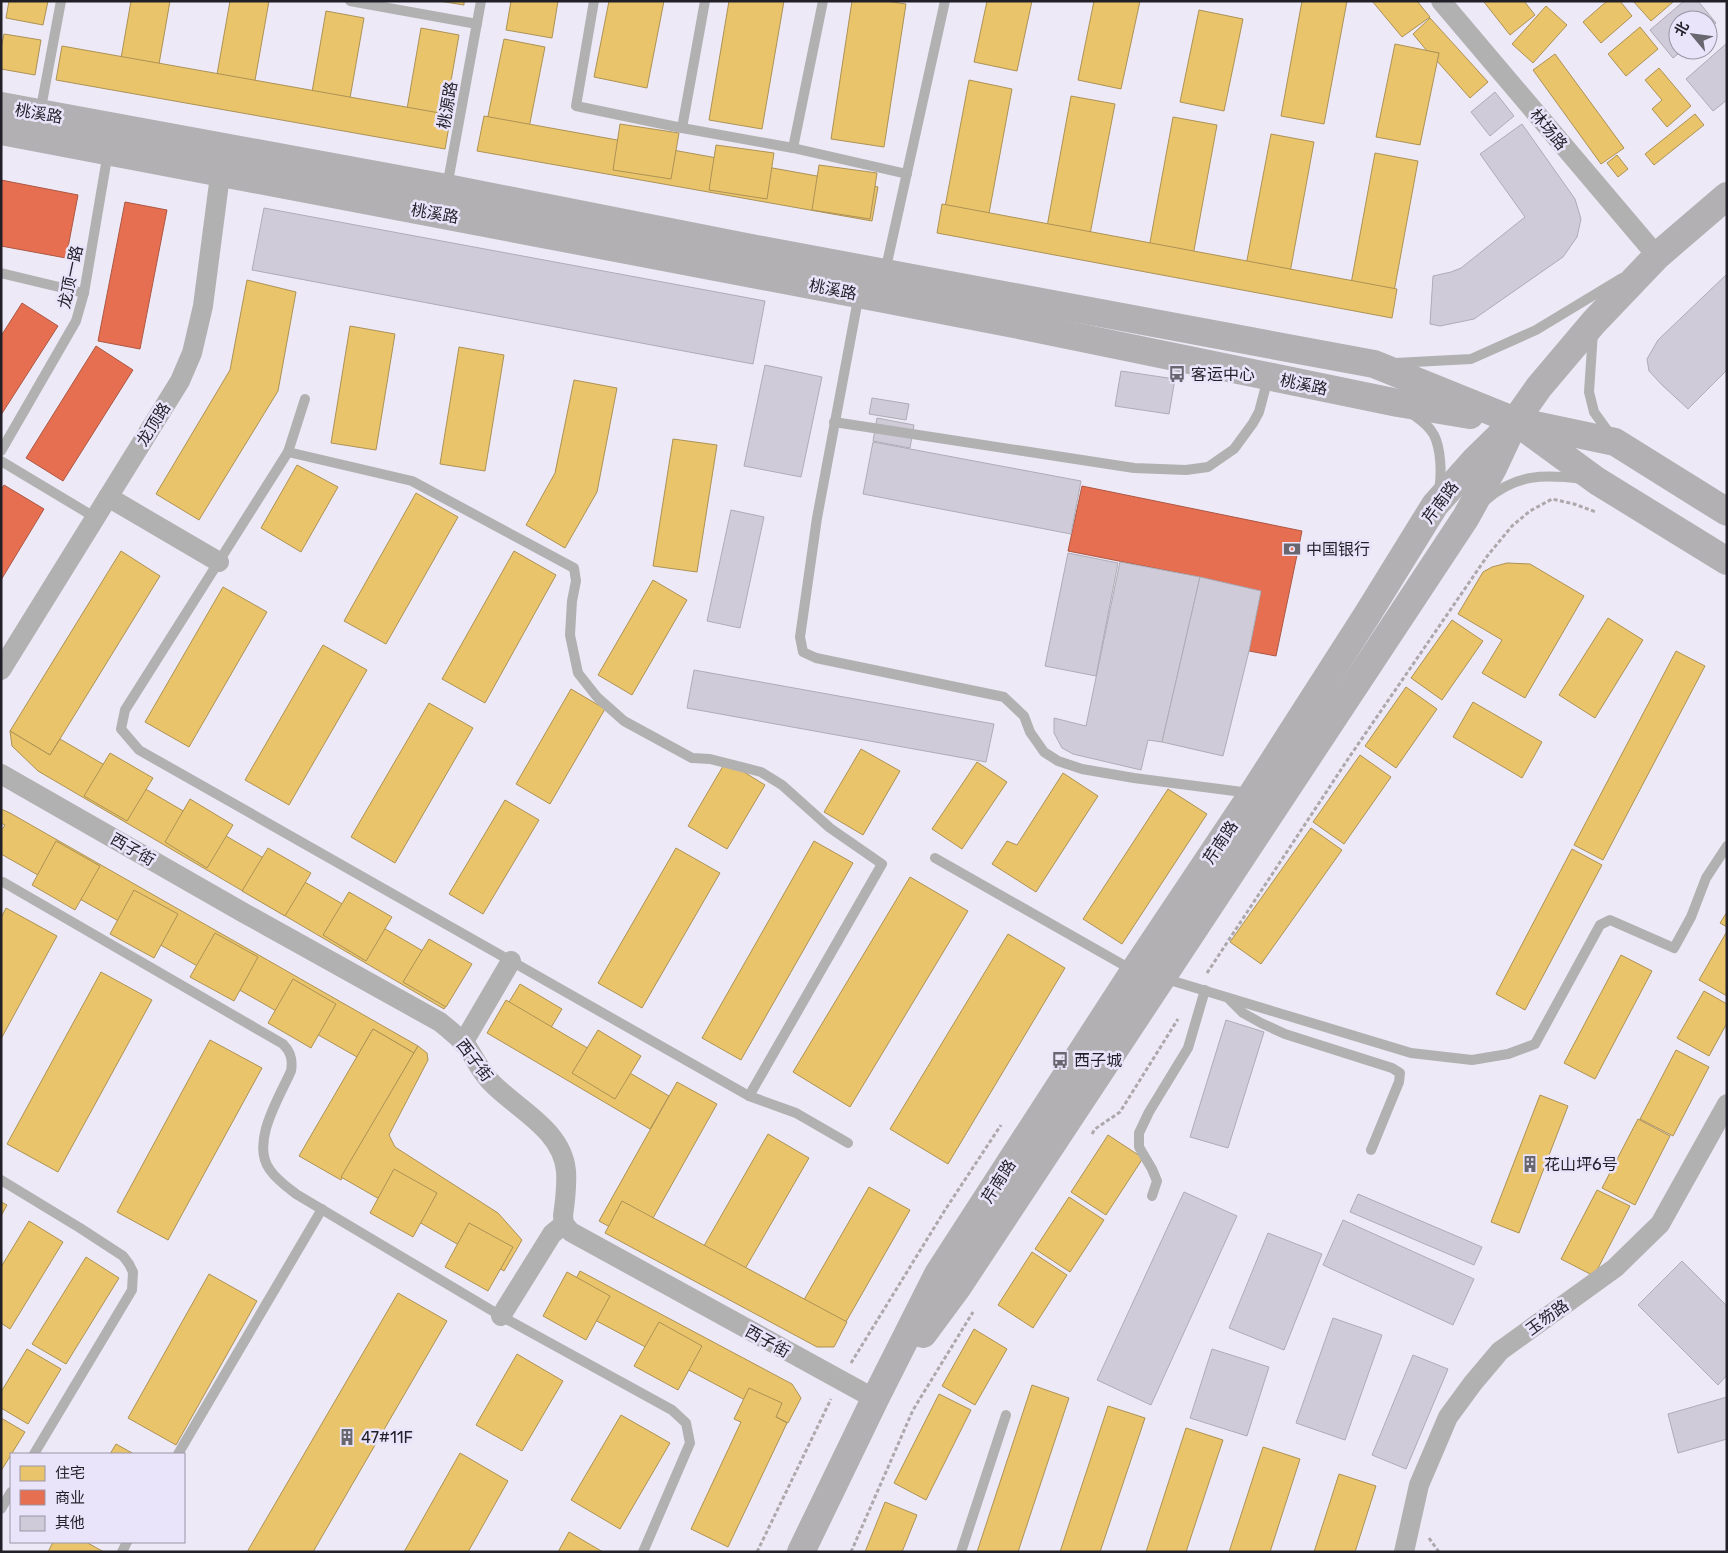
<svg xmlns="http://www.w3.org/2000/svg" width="1728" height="1553" font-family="Rubik,'Noto Sans SC',sans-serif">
  <rect width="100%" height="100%" fill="#ede9f6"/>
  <g fill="#e9c46a" stroke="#ad9256">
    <path d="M9 1H48L43 25 6 18Z"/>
    <path d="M131 1H170L155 87 117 81Z"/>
    <path d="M230 1H269L251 103 213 97Z"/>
    <path d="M439 1H464V5Z"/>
    <path d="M511 1H558L552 38 506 30Z"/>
    <path d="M609 1H664L647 88 594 77Z"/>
    <path d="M729 1H784L762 129 709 120Z"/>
    <path d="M852 1H886L906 4 884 147 831 139Z"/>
    <path d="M987 1H1032L1017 71 974 62Z"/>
    <path d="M1094 1H1140L1121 89 1078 80Z"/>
    <path d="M1302 1H1347L1324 124 1281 116Z"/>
    <path d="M1372 1H1417L1430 17 1402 37Z"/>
    <path d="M1485 1H1524L1535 15 1510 35 1484 2Z"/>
    <path d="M1607 1H1620L1632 16 1601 43 1583 22Z"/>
    <path d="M1633 1H1672L1673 2 1651 21Z"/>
    <path d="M1546 6 1567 25 1533 63 1512 44Z"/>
    <path d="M1199 10 1243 19 1224 111 1180 102Z"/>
    <path d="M326 11 364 18 346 121 308 115Z"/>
    <path d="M1430 18 1488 82 1470 98 1437 61 1439 53 1427 51 1413 34Z"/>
    <path d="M1640 27 1658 49 1626 76 1608 54Z"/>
    <path d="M421 28 459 35 441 138 403 132Z"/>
    <path d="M4 34 41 40 35 75 1 69V48Z"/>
    <path d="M504 39 545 47 524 153 482 145Z"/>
    <path d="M1395 44 1439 53 1420 145 1376 137Z"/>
    <path d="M62 46 451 115 445 149 56 80Z"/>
    <path d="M1555 54 1624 148 1601 164 1533 70Z"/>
    <path d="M1659 68 1691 106 1667 127 1652 109 1662 100 1645 80Z"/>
    <path d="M969 80 1012 89 985 235 941 228Z"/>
    <path d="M1071 96 1115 104 1087 250 1044 243Z"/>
    <path d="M1695 114 1704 125 1654 165 1645 154Z"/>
    <path d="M484 116 878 187 872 221 477 151Z"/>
    <path d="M1173 117 1217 125 1190 272 1146 264Z"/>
    <path d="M620 124 679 133 671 179 613 170Z"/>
    <path d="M1271 134 1314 142 1287 289 1243 281Z"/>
    <path d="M716 145 774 153 767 199 709 190Z"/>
    <path d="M1375 153 1418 161 1391 308 1348 300Z"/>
    <path d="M1617 155 1628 169 1618 177 1607 163Z"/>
    <path d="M819 165 877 173 870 219 812 210Z"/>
    <path d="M942 204 1397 289 1392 318 937 233Z"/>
    <path d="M247 280 296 292 278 391 199 520 156 494 230 370Z"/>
    <path d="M350 326 395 334 376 450 331 443Z"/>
    <path d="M459 347 504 355 485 471 440 464Z"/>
    <path d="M574 380 617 388 597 492 565 548 526 525 555 473Z"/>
    <path d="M673 439 717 445 697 572 653 566Z"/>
    <path d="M297 465 338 487 301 552 261 528Z"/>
    <path d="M416 493 458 517 386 644 344 621Z"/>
    <path d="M121 551 160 576 50 755 10 731Z"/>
    <path d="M514 551 556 575 485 703 442 679Z"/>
    <path d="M1507 563 1530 564 1584 596 1525 698 1482 673 1502 640 1458 614 1483 572 1492 567Z"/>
    <path d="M653 580 687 600 632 695 598 675Z"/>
    <path d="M223 587 267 612 189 747 145 722Z"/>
    <path d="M1608 618 1643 640 1595 718 1559 695Z"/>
    <path d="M1452 620 1483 641 1442 700 1411 678Z"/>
    <path d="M323 645 367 670 289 805 245 780Z"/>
    <path d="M1676 651 1705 666 1603 860 1574 845Z"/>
    <path d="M1406 687 1437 709 1396 768 1365 746Z"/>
    <path d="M571 689 605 709 550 804 516 784Z"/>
    <path d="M1473 702 1542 742 1522 778 1453 737Z"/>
    <path d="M429 703 473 728 395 863 351 837Z"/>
    <path d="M10 731 50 755 60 739 464 975 444 1009 38 771 12 746Z"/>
    <path d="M861 749 900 771 863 835 824 812Z"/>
    <path d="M110 753 153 778 127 821 84 796Z"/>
    <path d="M1360 755 1391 777 1344 844 1313 822Z"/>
    <path d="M726 761 765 785 727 849 688 826Z"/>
    <path d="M977 762 1007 782 962 849 932 829Z"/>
    <path d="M1063 773 1098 796 1036 892 992 864 1007 841 1017 845Z"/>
    <path d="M1168 789 1207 814 1122 944 1083 919Z"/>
    <path d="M190 799 233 825 207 868 165 842Z"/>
    <path d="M505 800 539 820 483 914 449 894Z"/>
    <path d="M1 809 10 813 418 1046 414 1053 373 1029 357 1057 1 854V831L5 825 1 823Z"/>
    <path d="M1311 828 1342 850 1261 964 1230 942Z"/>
    <path d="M56 841 100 866 75 910 32 885Z"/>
    <path d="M814 841 853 863 741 1060 702 1038Z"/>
    <path d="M268 848 311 873 285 916 242 891Z"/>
    <path d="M676 848 720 873 642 1008 598 983Z"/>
    <path d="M1572 849 1602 865 1525 1010 1496 994Z"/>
    <path d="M910 877 968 911 850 1107 793 1072Z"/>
    <path d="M134 890 178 914 154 958 110 934Z"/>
    <path d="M349 892 392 917 366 961 323 935Z"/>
    <path d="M6 908 57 936 1 1039V918Z"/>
    <path d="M1727 912V927L1720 923Z"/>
    <path d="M215 933 258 957 234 1001 190 977Z"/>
    <path d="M1726 933 1727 934V996L1699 980Z"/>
    <path d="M1008 934 1065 968 948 1164 890 1129Z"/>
    <path d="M429 939 472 964 446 1007 403 982Z"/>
    <path d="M1621 955 1652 971 1595 1079 1564 1063Z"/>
    <path d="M101 972 152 1000 58 1172 7 1144Z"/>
    <path d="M293 979 336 1004 311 1048 268 1023Z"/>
    <path d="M520 984 562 1009 536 1053 494 1027Z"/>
    <path d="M1704 991 1727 1004V1023L1709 1056 1677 1038Z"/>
    <path d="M506 1000 669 1096 650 1129 487 1033Z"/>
    <path d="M373 1029 414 1053 341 1180 299 1156Z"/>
    <path d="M598 1030 641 1056 615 1099 572 1073Z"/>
    <path d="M210 1040 262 1068 168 1240 117 1212Z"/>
    <path d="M418 1046 427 1053 428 1060 389 1135 395 1147 498 1213 522 1240 504 1271 341 1177Z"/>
    <path d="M1676 1050 1709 1067 1673 1136 1640 1119Z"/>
    <path d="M677 1082 717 1104 639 1243 599 1221Z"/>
    <path d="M1540 1095 1568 1106 1519 1233 1491 1222Z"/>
    <path d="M1638 1119 1670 1136 1635 1205 1602 1188Z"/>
    <path d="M768 1134 809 1158 734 1288 693 1265Z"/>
    <path d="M1108 1135 1143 1158 1106 1215 1071 1192Z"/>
    <path d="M394 1169 437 1193 413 1237 370 1213Z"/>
    <path d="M869 1187 910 1210 835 1341 794 1317Z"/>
    <path d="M1597 1190 1630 1206 1594 1276 1561 1259Z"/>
    <path d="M1069 1197 1104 1220 1070 1272 1035 1249Z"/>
    <path d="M622 1201 847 1322 834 1347H817L605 1233Z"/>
    <path d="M1 1202 7 1205 1 1216Z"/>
    <path d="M29 1221 63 1242 10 1329 1 1323V1267Z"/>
    <path d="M469 1223 513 1247 488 1291 445 1267Z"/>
    <path d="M1032 1252 1067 1275 1033 1328 998 1305Z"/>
    <path d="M86 1257 119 1278 66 1364 32 1344Z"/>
    <path d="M580 1271 792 1384 801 1398 788 1423 563 1303Z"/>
    <path d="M567 1272 610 1296 586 1340 543 1316Z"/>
    <path d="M209 1274 257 1301 176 1445 128 1418Z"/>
    <path d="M398 1293 447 1321 313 1552H247Z"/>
    <path d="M659 1322 702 1346 678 1390 634 1366Z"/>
    <path d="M974 1329 1007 1349 975 1405 942 1386Z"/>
    <path d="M27 1349 61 1369 28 1424 1 1408V1392Z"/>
    <path d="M517 1354 563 1381 522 1451 476 1425Z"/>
    <path d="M1032 1385 1069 1398 1018 1552H977Z"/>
    <path d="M749 1388 782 1403 776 1417 787 1423 728 1547 691 1529 741 1422 734 1419Z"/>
    <path d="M939 1394 971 1410 926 1500 894 1483Z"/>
    <path d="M1108 1406 1145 1418 1100 1552H1060Z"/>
    <path d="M621 1415 670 1443 620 1529 571 1500Z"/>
    <path d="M1 1418 25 1432 1 1471Z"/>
    <path d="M1186 1428 1223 1440 1186 1552H1146Z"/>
    <path d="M116 1444 134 1454H110Z"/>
    <path d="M1263 1447 1300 1459 1270 1552H1229Z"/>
    <path d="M460 1453 508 1481 468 1552H404Z"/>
    <path d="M1339 1474 1376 1486 1355 1552H1314Z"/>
    <path d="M885 1502 917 1515 902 1552H865Z"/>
    <path d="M569 1532 603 1552H558Z"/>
    <path d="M53 1542H86L104 1552H48Z"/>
  </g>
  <g fill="#e76f51" stroke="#ac5744">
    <path d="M1 180 78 195 66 258 1 246Z"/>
    <path d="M125 202 167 210 140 349 98 341Z"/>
    <path d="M22 303 58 326 1 415V336Z"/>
    <path d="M96 346 133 370 63 481 26 458Z"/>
    <path d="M4 485 44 509 1 580V490Z"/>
    <path d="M1082 486 1302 531 1276 656 1249 651 1261 591 1200 577 1068 551Z"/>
  </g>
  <g fill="#cfcbd9" stroke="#afacb6">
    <path d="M1684 1H1698L1716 23 1708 29V20H1678V50H1683L1673 58 1650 30Z"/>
    <path d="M1727 43V100L1713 111 1686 79Z"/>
    <path d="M1495 92 1514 116 1490 136 1471 112Z"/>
    <path d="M1522 124 1575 199 1581 219 1577 237 1563 257 1474 319 1440 326 1430 324 1433 276 1451 272 1461 268 1525 217 1480 154Z"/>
    <path d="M264 208 765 301 753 364 252 270Z"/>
    <path d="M1727 274V370L1688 409 1662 385 1649 371 1647 359 1658 340Z"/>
    <path d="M765 365 822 377 801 477 744 466Z"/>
    <path d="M1121 371 1175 379 1169 414 1115 406Z"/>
    <path d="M872 398 909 404 906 420 869 414Z"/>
    <path d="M877 418 914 425 910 448 873 441Z"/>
    <path d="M873 442 1081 481 1071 534 863 494Z"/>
    <path d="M731 510 764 517 740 628 707 621Z"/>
    <path d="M1068 553 1118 563 1096 676 1045 666Z"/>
    <path d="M1120 562 1200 577 1162 742 1148 740 1141 770 1073 754 1062 748 1054 733V718L1086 726Z"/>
    <path d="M1200 577 1261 591 1249 651 1223 756 1162 742Z"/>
    <path d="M694 670 994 724 986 762 687 708Z"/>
    <path d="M1226 1020 1264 1032 1228 1148 1190 1137Z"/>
    <path d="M1184 1192 1237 1216 1151 1405 1097 1380Z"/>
    <path d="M1358 1194 1482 1247 1474 1265 1350 1212Z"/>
    <path d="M1343 1220 1474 1279 1453 1325 1323 1265Z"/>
    <path d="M1268 1233 1322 1254 1284 1350 1229 1328Z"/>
    <path d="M1682 1261 1727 1306V1375L1718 1385 1638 1305Z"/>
    <path d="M1333 1318 1382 1335 1345 1440 1296 1423Z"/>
    <path d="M1212 1349 1269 1367 1247 1436 1190 1418Z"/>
    <path d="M1413 1355 1448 1369 1406 1469 1372 1455Z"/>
    <path d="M1727 1397V1439L1678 1453 1668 1414Z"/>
  </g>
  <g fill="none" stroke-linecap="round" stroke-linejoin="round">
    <g stroke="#aca8ac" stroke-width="3" stroke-dasharray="4 2.5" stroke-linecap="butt">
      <path d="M1207 973 1350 756 1488 555 1512 526 1530 511 1552 499 1574 504 1596 512"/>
      <path d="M1092 1134 1095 1129 1120 1112 1178 1019"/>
      <path d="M851 1363 945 1210 1001 1125"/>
      <path d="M1429 1538 1439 1552"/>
      <path d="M757 1552 831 1399"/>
      <path d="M851 1552 913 1410 973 1312"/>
    </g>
    <g stroke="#b2b1b2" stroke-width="10">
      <path d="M350 1 477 24"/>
      <path d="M594 1 576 106 682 128 793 148 907 174"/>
      <path d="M40 113 61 1"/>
      <path d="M682 128 705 1"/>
      <path d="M793 148 823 1"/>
      <path d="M447 187 481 1"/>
      <path d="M885 272 945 1"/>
      <path d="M1 273 84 293"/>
      <path d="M859 294 817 518 800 637 803 652 816 658 1004 697 1024 716 1030 732 1044 752 1058 761 1082 769 1134 778 1250 793"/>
      <path d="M1593 332 1589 392 1594 412 1612 437"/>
      <path d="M1395 363 1471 359 1536 330 1622 278"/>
      <path d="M305 399 288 452 125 710 121 729 139 750 749 1096 796 1113 848 1143"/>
      <path d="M1411 413C1419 419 1429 425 1434 435 1441 449 1442 475 1439 489"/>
      <path d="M834 422 1134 468 1186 470 1208 467 1234 449 1253 423 1259 412 1268 378"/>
      <path d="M1 451 76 321 84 293 108 152"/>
      <path d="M288 452 412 481 574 568 576 581 572 601 570 635 578 673 597 697 624 721 692 758 710 759 761 772 782 785 830 828 882 864 749 1096"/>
      <path d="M1 461 96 518"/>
      <path d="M1486 500C1516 474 1544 474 1582 479"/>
      <path d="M935 858 1134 971"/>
      <path d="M3 882 283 1044C291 1052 293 1060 291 1071 279 1098 250 1143 270 1170 277 1180 287 1187 296 1194L501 1316 672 1410 686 1423 690 1443 643 1552"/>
      <path d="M1163 978 1411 1053 1472 1060 1508 1054 1535 1044 1600 925 1610 920 1674 948 1691 917 1706 878 1727 846"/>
      <path d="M1230 1000 1243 1013 1261 1023 1285 1034 1392 1068 1400 1073 1399 1082 1371 1150"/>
      <path d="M1 1180 80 1228 123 1256 129 1264 133 1272 132 1290 34 1454"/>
      <path d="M1152 1196 1157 1181 1152 1169 1139 1147V1133L1149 1112 1188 1048 1205 990"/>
      <path d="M178 1454 322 1209"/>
      <path d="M1 1509 11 1492"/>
      <path d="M122 1552 127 1542"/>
      <path d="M961 1552 1006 1415"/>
    </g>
    <g stroke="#b2b1b2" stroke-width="20">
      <path d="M1441 1 1657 256"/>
      <path d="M108 497 219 562"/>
      <path d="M1 670 180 381 192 353 203 306 222 160"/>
      <path d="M1 774 244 913 440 1022C450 1030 460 1038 468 1048 475 1059 480 1070 489 1080 514 1108 562 1128 566 1171 567 1185 565 1202 563 1216L564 1224 571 1232 875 1399"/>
      <path d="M463 1043 511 961"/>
      <path d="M501 1316 552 1234 564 1224"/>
      <path d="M1404 1552 1419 1485 1448 1417 1473 1383 1500 1351 1615 1268 1660 1224 1727 1104"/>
    </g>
    <g stroke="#b2b0b2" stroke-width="28">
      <path d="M1 106 447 188 751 248 1374 364 1515 421 1597 481 1727 561"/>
      <path d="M1 131 879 298 1014 324 1398 403 1470 415"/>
      <path d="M1525 423 1615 442 1727 512"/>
      <path d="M923 1334 957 1288 1466 517 1493 468 1508 436"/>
      <path d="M801 1552 875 1399 938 1274 1134 971 1253 793 1367 615 1435 505 1475 460 1515 421 1539 387 1594 322 1657 256 1727 196"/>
    </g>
  </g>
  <defs>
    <g id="bus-bare" transform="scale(1.35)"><path d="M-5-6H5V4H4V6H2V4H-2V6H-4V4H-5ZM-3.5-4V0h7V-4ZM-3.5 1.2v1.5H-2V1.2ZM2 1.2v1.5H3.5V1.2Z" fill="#68666f" stroke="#eae4fb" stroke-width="2.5" paint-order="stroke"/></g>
    <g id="bank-bare" transform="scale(1.35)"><path d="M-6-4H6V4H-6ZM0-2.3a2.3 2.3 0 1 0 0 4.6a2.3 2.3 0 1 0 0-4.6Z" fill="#68666f" stroke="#eae4fb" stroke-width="2.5" paint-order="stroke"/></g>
    <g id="building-bare" transform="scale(1.35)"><path d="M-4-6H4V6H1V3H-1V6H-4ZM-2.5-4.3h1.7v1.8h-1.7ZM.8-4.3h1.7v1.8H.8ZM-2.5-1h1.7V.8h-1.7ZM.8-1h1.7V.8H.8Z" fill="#68666f" stroke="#eae4fb" stroke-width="2.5" paint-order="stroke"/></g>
  </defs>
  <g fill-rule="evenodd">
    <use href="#bus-bare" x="1177" y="374"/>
    <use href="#bank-bare" x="1292" y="549"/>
    <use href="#bus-bare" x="1060" y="1060"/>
    <use href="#building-bare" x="1530" y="1164"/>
    <use href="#building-bare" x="347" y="1437"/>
  </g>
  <g text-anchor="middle" stroke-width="5" stroke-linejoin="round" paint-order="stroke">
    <g font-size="16" fill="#211f27" stroke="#eae4fb">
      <text transform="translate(447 105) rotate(-80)" y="6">桃源路</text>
      <text transform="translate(39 113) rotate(10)" y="6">桃溪路</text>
      <text transform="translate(1549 129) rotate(50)" y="6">林场路</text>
      <text transform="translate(435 213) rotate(10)" y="6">桃溪路</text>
      <text transform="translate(70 277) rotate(-78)" y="6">龙顶一路</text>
      <text transform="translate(833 289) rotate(11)" y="6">桃溪路</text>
      <text transform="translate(1304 384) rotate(12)" y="6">桃溪路</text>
      <text transform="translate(153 424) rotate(-58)" y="6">龙顶路</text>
      <text transform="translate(1440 502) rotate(-53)" y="6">芹南路</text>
      <text transform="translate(1220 842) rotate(-56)" y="6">芹南路</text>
      <text transform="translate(133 849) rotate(30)" y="6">西子街</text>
      <text transform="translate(475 1060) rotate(53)" y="6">西子街</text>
      <text transform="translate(998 1181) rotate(-57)" y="6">芹南路</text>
      <text transform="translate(1547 1317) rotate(-36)" y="6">玉笏路</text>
      <text transform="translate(768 1341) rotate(29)" y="6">西子街</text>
    </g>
    <g font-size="16" fill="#211f27" stroke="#eae4fb" text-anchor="start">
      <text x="1191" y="380">客运中心</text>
      <text x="1306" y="555">中国银行</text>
      <text x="1074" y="1066">西子城</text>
      <text x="1544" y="1170">花山坪6号</text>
      <text x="361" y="1443">47#11F</text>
    </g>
  </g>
  <rect width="1728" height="1553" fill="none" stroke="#211f27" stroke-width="5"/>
  <rect x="10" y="1453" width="175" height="90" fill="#eae4fb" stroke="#9a95a6"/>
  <rect x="20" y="1466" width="25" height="15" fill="#e9c46a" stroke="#9a95a6"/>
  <text x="55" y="1478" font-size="15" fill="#211f27">住宅</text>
  <rect x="20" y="1490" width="25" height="15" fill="#e76f51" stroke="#9a95a6"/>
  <text x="55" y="1503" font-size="15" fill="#211f27">商业</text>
  <rect x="20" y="1516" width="25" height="15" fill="#cfcbd9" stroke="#9a95a6"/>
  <text x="55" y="1528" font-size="15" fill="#211f27">其他</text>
  <g transform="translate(1693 35) rotate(299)"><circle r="24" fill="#eae4fb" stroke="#9a95a6"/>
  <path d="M0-4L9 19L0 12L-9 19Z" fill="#68666f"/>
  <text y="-8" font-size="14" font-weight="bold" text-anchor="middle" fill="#211f27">北</text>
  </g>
</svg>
